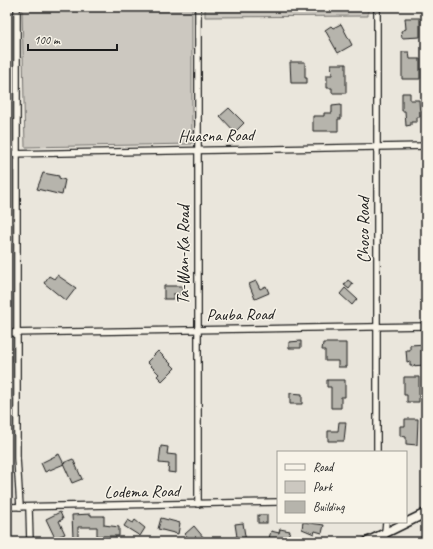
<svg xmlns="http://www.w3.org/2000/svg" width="433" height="549" font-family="Caveat,sans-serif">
  <rect width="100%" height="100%" fill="#eae6dc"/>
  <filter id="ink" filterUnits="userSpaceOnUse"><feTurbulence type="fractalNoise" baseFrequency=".025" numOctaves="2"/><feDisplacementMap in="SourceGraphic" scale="8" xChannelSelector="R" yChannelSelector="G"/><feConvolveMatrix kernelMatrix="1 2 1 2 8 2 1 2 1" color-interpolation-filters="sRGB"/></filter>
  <g filter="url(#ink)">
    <g fill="#ccc8c0" stroke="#74726e">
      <rect x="7" y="7" width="4" height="57"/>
      <path d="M22 7H192V144L25 147Z"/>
      <path d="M205 7H368V16L205 17Z"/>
    </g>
    <g fill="#b6b4ac" stroke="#1c1c1c">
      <path d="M405 18H420V37L402 38 401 31 406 29Z"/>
      <path d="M341 24 352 45 338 53 325 30 331 26 333 28Z"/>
      <path d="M402 52H409L410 59H420V79H402Z"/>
      <path d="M290 62H305V78H307V83H291Z"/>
      <path d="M331 64H346V93H332V88H327V75H332Z"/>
      <path d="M402 93H410V100H419L420 117H417V122H411V125L406 126 405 111H402Z"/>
      <path d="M341 105V119H338V131H313V116H324V113H332V106Z"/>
      <path d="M229 108 244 123 235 132 220 116Z"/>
      <path d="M43 173 59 176V178L65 180 62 195 37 189Z"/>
      <path d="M57 275 76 288 66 301 44 283 49 276 54 279Z"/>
      <path d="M348 280 353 284 349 289 344 285Z"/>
      <path d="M256 281 260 289 266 286 269 293 255 299 249 284Z"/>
      <path d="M164 286H182V294H173V299H164Z"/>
      <path d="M345 288 357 299 352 305 340 294Z"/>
      <path d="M301 341V348H289V342Z"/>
      <path d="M323 343H346V367H338V361H325V350H322Z"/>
      <path d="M426 344V365L410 366V361L407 362 406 350H410V345Z"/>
      <path d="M158 351 175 368 162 381 157 376 159 374 147 362Z"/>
      <path d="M404 377H419V402H407V395H404Z"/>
      <path d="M327 380H345V397H341V408H331V387H327Z"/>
      <path d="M290 393 302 394V404H290Z"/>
      <path d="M405 419H418L417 445 406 444V437L400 436V426H405Z"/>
      <path d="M339 422H346L344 441H328V431H338Z"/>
      <path d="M161 446 168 447 167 454 176 455V473L168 472 169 464 159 463Z"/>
      <path d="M59 454 64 464 45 472 41 463Z"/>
      <path d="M73 459 82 479 72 483 63 463Z"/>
      <path d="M60 512 63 519 59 521 65 534 55 538 46 519Z"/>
      <path d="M91 514V516H104V525L119 527V536H97V527H78V538H73L72 515Z"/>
      <rect x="258" y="515" width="9" height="8"/>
      <path d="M161 518 180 523 178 534 158 529Z"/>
      <path d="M128 520 133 523 135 520 145 528 140 536 124 526Z"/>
      <path d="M303 522 324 525 322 533 315 531 314 534 302 529Z"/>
      <path d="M243 523 246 542H221L220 539 237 537 235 524Z"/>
      <path d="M194 526 204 538 199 542H192L185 534Z"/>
      <path d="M280 529 290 531 288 536 302 542H268L271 531 279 533Z"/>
    </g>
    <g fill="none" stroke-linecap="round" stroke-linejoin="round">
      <g stroke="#1c1c1c" stroke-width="8">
        <g id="minor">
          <path d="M17 7V458L20 507"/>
          <path d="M7 154 426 146"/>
          <path d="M7 333 426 326"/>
          <path d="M377 452V7"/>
          <path d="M198 504V7"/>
          <path d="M7 507 278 502"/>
          <path d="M29 508 30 542"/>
          <path d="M384 542 386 522"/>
        </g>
      </g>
      <g stroke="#1c1c1c" stroke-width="11">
        <path id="secondary" d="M367 542 426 513"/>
      </g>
      <use href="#minor" stroke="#f7f3e8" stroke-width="5.5"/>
      <use href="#secondary" stroke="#f7f3e8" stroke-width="8"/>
    </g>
  </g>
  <g text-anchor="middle" stroke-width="3" stroke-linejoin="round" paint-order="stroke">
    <g font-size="17" fill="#1c1c1c" stroke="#f7f3e8">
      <text transform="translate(216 135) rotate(-1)" y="6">Huasna Road</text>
      <text transform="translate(363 230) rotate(-90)" y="6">Choco Road</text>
      <text transform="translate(183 255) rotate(-90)" y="6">Ta-Wan-Ka Road</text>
      <text transform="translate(240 314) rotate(-1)" y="6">Pauba Road</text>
      <text transform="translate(142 491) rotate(-1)" y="6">Lodema Road</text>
    </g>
  </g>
  <rect width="433" height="549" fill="none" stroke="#f7f3e8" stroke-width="24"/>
  <rect x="12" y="12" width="409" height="525" fill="none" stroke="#1c1c1c" stroke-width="1.5" filter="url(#ink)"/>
  <rect x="277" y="451" width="130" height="72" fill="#f7f3e8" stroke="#9f9d96"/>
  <rect x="285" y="464" width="20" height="6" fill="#f7f3e8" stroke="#9f9d96"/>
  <text x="313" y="471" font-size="12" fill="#1c1c1c">Road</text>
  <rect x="285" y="481" width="20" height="12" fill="#ccc8c0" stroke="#9f9d96"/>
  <text x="313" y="491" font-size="12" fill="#1c1c1c">Park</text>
  <rect x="285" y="501" width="20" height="12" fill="#b6b4ac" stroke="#9f9d96"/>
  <text x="313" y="511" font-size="12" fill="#1c1c1c">Building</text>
  <path d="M28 44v6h89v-6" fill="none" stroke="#1c1c1c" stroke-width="2"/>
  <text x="34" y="44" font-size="12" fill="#1c1c1c" stroke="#f7f3e8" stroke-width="3" paint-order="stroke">100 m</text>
</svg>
